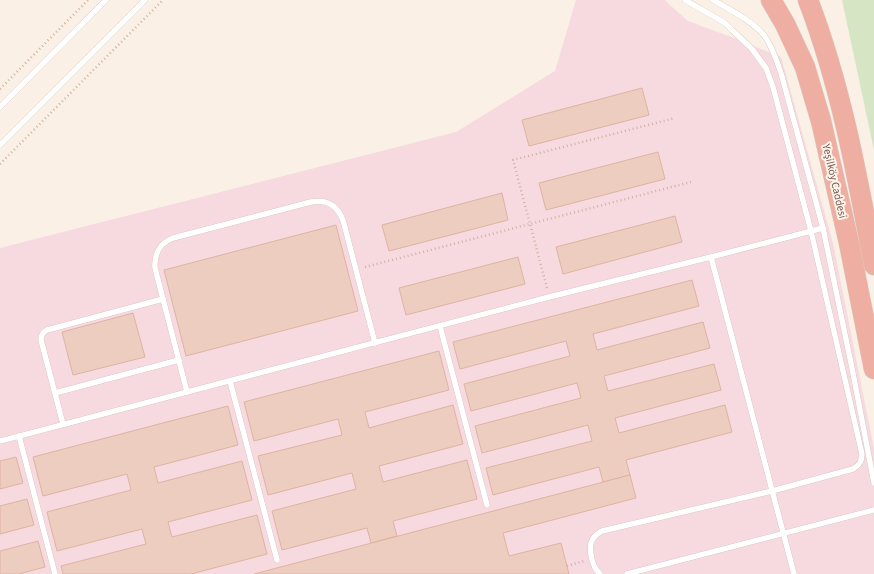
<svg xmlns="http://www.w3.org/2000/svg" width="874" height="574" font-family="'Source Sans 3',sans-serif">
  <rect width="100%" height="100%" fill="#faf0e5"/>
  <path fill="#f7d9e0" d="M576 0H665L671 6 688 21 734 38 781 57 833 243 874 449V574H0V248L456 132 555 71Z"/>
  <path fill="#d6e6c5" d="M842 0H874V150Z"/>
  <g fill="#edcdc0" stroke="#deb3a1">
    <path d="M642 88 649 115 529 146 522 120Z"/>
    <path d="M658 152 665 179 546 210 539 183Z"/>
    <path d="M502 193 508 220 389 251 382 225Z"/>
    <path d="M675 216 682 242 563 274 556 247Z"/>
    <path d="M336 225 358 311 186 356 164 270Z"/>
    <path d="M518 257 525 284 406 315 399 288Z"/>
    <path d="M692 280 699 306 593 334 597 350 703 322 710 348 604 376 608 391 714 364 721 390 615 418 619 433 725 405 732 432 626 460 630 475 603 482 599 467 493 495 486 468 592 441 588 425 482 453 475 426 581 398 577 383 471 411 464 384 570 356 566 341 460 369 453 342Z"/>
    <path d="M133 313 145 357 73 375 62 332Z"/>
    <path d="M439 351 449 390 365 412 369 428 453 405 463 444 379 466 383 482 467 460 477 499 393 521 397 536 371 543 367 528 282 550 272 511 356 489 352 473 268 495 258 456 342 435 338 419 254 441 244 402Z"/>
    <path d="M228 406 238 445 154 467 158 483 242 461 252 500 168 522 172 537 257 515 267 554 191 574H63L61 566 146 544 142 529 57 551 47 512 131 490 127 474 43 496 33 457Z"/>
    <path d="M16 457 23 483 0 489V461Z"/>
    <path d="M630 475 636 498 503 533 509 556 561 543 569 574H254Z"/>
    <path d="M27 499 34 525 0 534V506Z"/>
    <path d="M38 541 45 567 19 574H0V551Z"/>
  </g>
  <g fill="none" stroke-linecap="round" stroke-linejoin="round">
    <g stroke="#cbb7ad" stroke-width="6">
      <g id="lane">
        <path d="M713 0C729 9 756 23 766 38 773 49 777 61 781 73L823 228 852 368 874 483"/>
        <path d="M0 107 106 0"/>
        <path d="M0 145 145 0"/>
        <path d="M711 257 794 574"/>
        <path d="M440 326 487 505"/>
        <path d="M230 381 277 560"/>
        <path d="M187 392 155 268C154 254 160 243 173 238L311 202C327 199 337 205 343 220L375 343"/>
        <path d="M55 393 179 360"/>
        <path d="M63 424 41 340C41 335 43 332 47 330L163 299"/>
        <path d="M19 436 55 574"/>
        <path d="M0 441 549 297 711 257 823 228"/>
        <path d="M600 574C595 569 594 566 592 560 589 547 589 538 602 531L772 491 853 469C859 466 862 462 862 454L811 231 773 87 766 68 752 49 732 30 725 23 685 0"/>
        <path d="M627 574 874 510"/>
      </g>
    </g>
    <g stroke="#d7d0cd" stroke-width="21">
      <g id="highway">
        <path d="M771 0 785 24 805 67 821 121 849 243 874 369"/>
        <path d="M808 0C841 86 857 175 874 265"/>
      </g>
    </g>
    <g stroke="#d2b1a3" stroke-width="2.5" stroke-dasharray="1 3" stroke-linecap="butt">
      <path d="M0 89 88 0"/>
      <path d="M0 164 163 0"/>
      <path d="M365 267 691 182"/>
      <path d="M547 288 513 160 675 118"/>
      <path d="M567 566 584 561"/>
    </g>
    <use href="#lane" stroke="#fff" stroke-width="5.5"/>
    <use href="#highway" stroke="#efaea2" stroke-width="20"/>
  </g>
  <g text-anchor="middle" stroke-width="4" stroke-linejoin="round" paint-order="stroke">
    <g font-size="11" fill="#71564d" stroke="#fdf4eb">
      <text transform="translate(835 181) rotate(77)" y="4">Yeşilköy Caddesi</text>
    </g>
  </g>
</svg>
